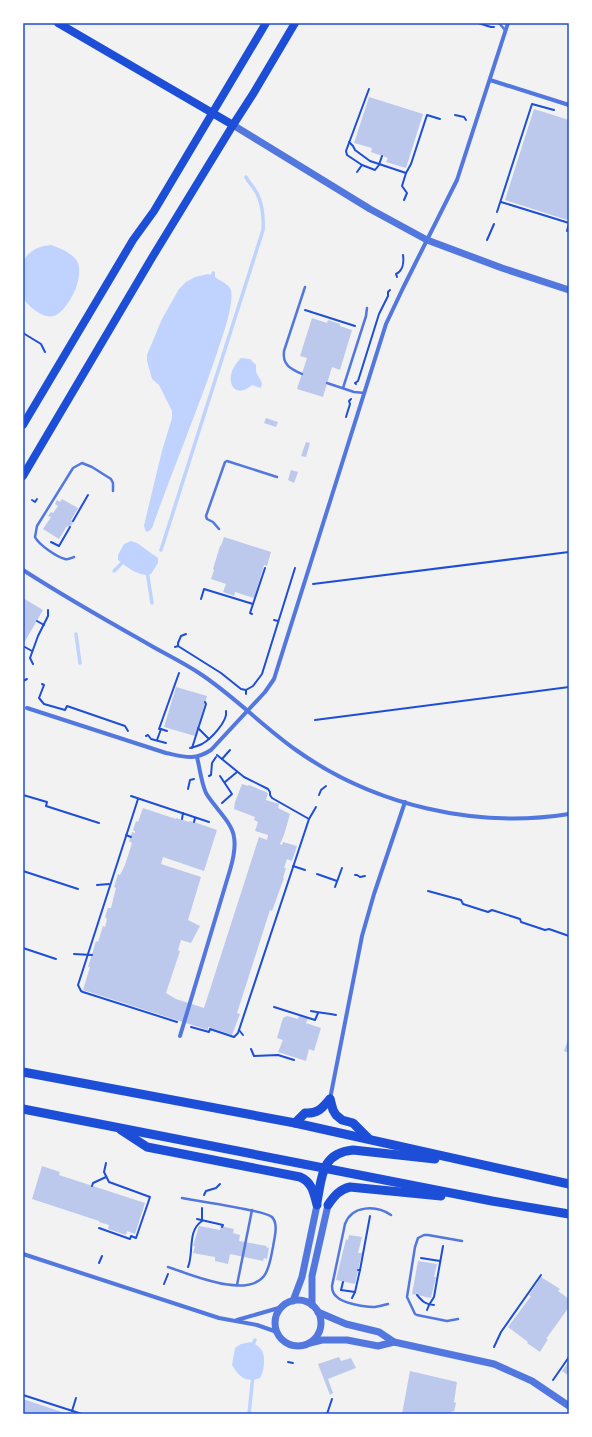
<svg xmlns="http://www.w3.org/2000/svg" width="592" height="1437" font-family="Helvetica,sans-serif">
  <rect width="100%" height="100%" fill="#f2f2f2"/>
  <g fill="#bfd3fe">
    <path d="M51 245C60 248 72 253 77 261 85 276 70 307 56 315 45 321 29 307 23 298V262C29 250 39 246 51 245Z"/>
    <path d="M213 271 215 272V277C220 281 229 284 231 290 234 306 222 337 217 353 197 412 173 469 152 528L149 531 146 532 144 526 146 517 162 451 172 418V411L159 385 152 379 147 361V355L162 319 179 289 186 282 195 277 208 274 210 275Z"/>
    <path d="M241 358 250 359 256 365V372L262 383 261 388 252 385C233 402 221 377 241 358Z"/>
    <path d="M131 541 137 543 158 558V563L151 574C140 578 127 567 118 560V555L124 544Z"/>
    <path d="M251 1342C255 1344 261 1347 263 1353 265 1360 264 1372 260 1378 246 1383 239 1377 232 1365L235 1348 241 1344Z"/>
  </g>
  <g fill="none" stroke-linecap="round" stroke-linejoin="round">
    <g stroke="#bfd3fe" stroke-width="3.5">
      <path d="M161 550 263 230C264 218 262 200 255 190 252 185 248 182 246 177"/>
      <path d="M114 571 125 560"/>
      <path d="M147 571 152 603"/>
      <path d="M76 634 80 663"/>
      <path d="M252 1347 255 1340"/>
      <path d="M249 1414 253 1375"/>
    </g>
  </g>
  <g fill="#bdc9ec">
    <path d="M369 97 423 114 406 168 386 162 388 158 371 152 372 148 354 143Z"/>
    <path d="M534 109 569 120V213L567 220 505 200Z"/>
    <path d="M312 318 327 323 328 320 340 324V326L352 330 340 370 332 367 323 397 297 389 307 358 300 356Z"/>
    <path d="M266 418 278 422 276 427 264 423Z"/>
    <path d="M306 442 310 443 306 457 301 456Z"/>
    <path d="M291 470 298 472 294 483 288 480Z"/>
    <path d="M62 499 78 508 71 520 74 521 70 528 67 526 59 539 43 529 51 517 48 516 51 512 53 513 58 506 55 504 57 500 60 502Z"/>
    <path d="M224 537 271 552 267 566 264 565 254 598 235 592 234 596 223 592 226 584 211 579 214 570 213 569 220 546H221Z"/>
    <path d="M23 598 43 610 24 643 23 642Z"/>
    <path d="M176 687 207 696 195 736 164 727Z"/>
    <path d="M242 784 248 786 249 785 268 793 266 800 279 804 278 808 290 814 284 835 280 844 282 845 283 842 297 846 292 861 287 859 284 868H286L283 878H284L272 911 270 910 237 1013 240 1014 232 1035 208 1027V1030L192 1025 83 990 90 967H88L96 941 98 942 103 926 105 927 107 919 105 917 108 908H111L116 888 114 887 118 874 120 875 125 865 132 843 129 841 132 832 135 833V831L133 830 136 821 138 822 143 808 176 819V818L189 822 190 821 194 822 217 830 204 871 163 857 161 864 201 877 188 920 200 926 191 943 181 940 178 950 180 951 166 993 176 999 204 1008 259 837 267 840 268 835 255 831 258 822 254 820 255 817 234 809 235 802Z"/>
    <path d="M299 1015 308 1018 306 1023 321 1028 314 1051 309 1049 306 1061 278 1052 283 1040 277 1038 283 1018 287 1016 298 1019Z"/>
    <path d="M569 1037V1053L564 1051Z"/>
    <path d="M42 1166 60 1172 59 1175 145 1203 135 1234 127 1231 126 1235 108 1229 109 1225 99 1222V1221L32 1199Z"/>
    <path d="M199 1226 220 1230 221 1226 234 1229 233 1233 240 1235 239 1241 267 1246 266 1247 269 1248 267 1259 264 1258 263 1261 230 1254 228 1264 215 1261V1257L193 1253 195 1246H193Z"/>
    <path d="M349 1235 362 1237 358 1253H362L355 1284 336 1280 346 1239 348 1240Z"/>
    <path d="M418 1261 437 1264 434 1277H436L431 1298 412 1294Z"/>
    <path d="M541 1277 560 1289 558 1291 569 1299V1307L546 1339H548L540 1352 527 1343 528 1342 508 1327 531 1296 529 1295Z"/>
    <path d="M339 1357 341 1361 351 1358 356 1368 328 1379 333 1393 330 1395 318 1364Z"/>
    <path d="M569 1361V1376L562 1371Z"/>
    <path d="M410 1371 457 1382 454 1402 456 1403 454 1412 452 1411 451 1414H402Z"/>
    <path d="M23 1399 68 1414H23Z"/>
  </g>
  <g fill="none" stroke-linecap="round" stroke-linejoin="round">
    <g stroke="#1d4ed8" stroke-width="2">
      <path d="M478 23 491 27H494"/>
      <path d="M455 115 464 117 466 120"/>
      <path d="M349 142 353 146 355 150 370 161 406 173 411 164 427 115 440 119"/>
      <path d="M362 165 375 170 379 165 382 156"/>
      <path d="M357 172 362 165 347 155 346 151 369 89"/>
      <path d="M404 200 407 193 402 186 406 173"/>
      <path d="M501 202 569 223"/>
      <path d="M497 212 532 104 554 110"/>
      <path d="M567 231 569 223"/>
      <path d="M487 240 494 224"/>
      <path d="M397 277 396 274C403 271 404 262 403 255"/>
      <path d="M305 310 355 326"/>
      <path d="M23 333 41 344 45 352"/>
      <path d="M356 384 355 383 358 381 379 314 388 296V292L390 290"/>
      <path d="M569 394V372"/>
      <path d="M346 417 350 404 349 401 351 399"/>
      <path d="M32 500 35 502 37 499"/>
      <path d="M73 521 88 495"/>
      <path d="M51 542 59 546 70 527"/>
      <path d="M313 584 569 552"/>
      <path d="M201 599 204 589 253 604 250 613 252 614"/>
      <path d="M253 604 265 568"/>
      <path d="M274 620 278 621"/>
      <path d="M37 621 44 625"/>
      <path d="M23 646 32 651"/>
      <path d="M178 646V643L181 636 186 634"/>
      <path d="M175 647 178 646 221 673 241 689 246 690"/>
      <path d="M33 664 30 658 38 636 48 616V610"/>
      <path d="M23 681 27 679"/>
      <path d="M42 684 44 685 39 698 44 704 65 710 67 706 125 726 128 731"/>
      <path d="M246 694V690L253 686 262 674 295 568"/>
      <path d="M315 720 569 687"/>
      <path d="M198 728 209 739"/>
      <path d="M161 729 167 731"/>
      <path d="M146 736 148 735 151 739 166 743"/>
      <path d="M157 740 161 729H159L179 673"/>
      <path d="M190 748C194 747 198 746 202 744 211 739 228 721 226 711"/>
      <path d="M192 748 206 704 205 702"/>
      <path d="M222 759 230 750"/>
      <path d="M209 776 211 775 212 763 216 757"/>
      <path d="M220 776 232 794 222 803"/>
      <path d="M225 782 237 772"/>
      <path d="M188 789 190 780 194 779"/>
      <path d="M23 795 47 802 46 806 99 823"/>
      <path d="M319 795 321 790 326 786"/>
      <path d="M131 796 209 822"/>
      <path d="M138 799 78 985 81 991 83 992 177 1022"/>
      <path d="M182 819 183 813"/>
      <path d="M309 819 316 807"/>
      <path d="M194 822 195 818"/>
      <path d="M126 835 131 837"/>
      <path d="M293 866 305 870"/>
      <path d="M23 871 78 889"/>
      <path d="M317 874 337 881"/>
      <path d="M355 875H357L360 877 365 876"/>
      <path d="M97 885 109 884"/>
      <path d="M335 887 342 868"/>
      <path d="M428 891 461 900 463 904 488 912 492 910 520 919 521 922 545 930 549 929 569 936"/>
      <path d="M23 948 56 959"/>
      <path d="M74 954 92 955"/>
      <path d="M274 1007 315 1020 318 1013"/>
      <path d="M311 1011C320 1013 327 1013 336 1015"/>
      <path d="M191 1027 209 1032 210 1029 234 1037 238 1033 309 819 272 798 270 795V792L268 789 244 777 217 755"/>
      <path d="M239 1030 243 1035"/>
      <path d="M251 1049 254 1056 278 1055 294 1060"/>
      <path d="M92 1186 93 1183 106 1177"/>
      <path d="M204 1195 206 1191 216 1188 220 1184"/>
      <path d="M197 1219 223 1225 222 1227"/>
      <path d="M99 1228 130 1239 131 1236 136 1238 150 1197 109 1182 104 1172 106 1163"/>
      <path d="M421 1258 440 1261"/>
      <path d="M99 1263 102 1256"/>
      <path d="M188 1267C194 1253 187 1231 202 1221V1208"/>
      <path d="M360 1270 370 1216"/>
      <path d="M164 1284 168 1274"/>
      <path d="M341 1290 355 1292"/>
      <path d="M341 1290 343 1282"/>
      <path d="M417 1295C422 1301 426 1305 434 1305"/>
      <path d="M352 1298 355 1292 360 1270H358"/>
      <path d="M427 1310 429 1305 434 1297 443 1246"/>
      <path d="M494 1347 501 1332 541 1275"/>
      <path d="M288 1362 293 1363"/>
      <path d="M553 1380 569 1357"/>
      <path d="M23 1395 82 1414"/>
      <path d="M72 1411 76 1398"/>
      <path d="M327 1414 332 1399"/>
    </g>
    <g stroke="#5277de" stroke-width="2.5">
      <path d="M499 23 505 30"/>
      <path d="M302 374C291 369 282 365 284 351L305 287"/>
      <path d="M327 383 354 392 365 393"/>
      <path d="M343 388 366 316 367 308"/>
      <path d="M219 529 213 522 207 519 206 516 225 462 227 461 277 477"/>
      <path d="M74 557C71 558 69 560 65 559 57 557 39 545 35 537L37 526 73 468 82 463 92 467 111 479 113 483V491"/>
      <path d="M168 1267C190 1274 246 1299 264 1276 270 1268 271 1256 273 1247 274 1239 279 1224 272 1217 264 1210 196 1201 182 1198"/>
      <path d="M237 1285 252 1210"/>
      <path d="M388 1304C383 1305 378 1307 373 1307 365 1307 342 1303 337 1297 333 1294 332 1290 332 1286L345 1224C352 1205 376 1205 391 1215"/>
      <path d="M458 1319 447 1321 417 1315 415 1314 407 1297 415 1247 418 1238 424 1235H428L462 1241"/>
    </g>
    <g stroke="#5277de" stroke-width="4">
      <path d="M490 80 569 105"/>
      <path d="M23 570C62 595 102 618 143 641 161 652 181 661 199 673 233 695 262 726 296 750 373 805 475 829 569 814"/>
      <path d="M27 708 166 753C185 757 194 761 211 750L265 692 274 679 386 324 403 288 457 180 508 23"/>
      <path d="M180 1036 230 870C233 860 236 848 234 837 232 822 214 807 206 793 201 782 200 769 197 757"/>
      <path d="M330 1099 362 936 374 894 405 802"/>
      <path d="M23 1254 219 1318 257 1325 277 1332"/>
      <path d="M237 1320 282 1307"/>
    </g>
    <g stroke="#5277de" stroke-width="7">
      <path d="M233 125 370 209 427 240 502 268 569 290"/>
      <circle cx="298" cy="1323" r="23"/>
      <path d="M293 1301 302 1277 317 1205"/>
      <path d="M312 1305V1276L328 1205"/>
      <path d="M318 1312 346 1324 379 1332 394 1342 494 1364 532 1381 569 1406"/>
      <path d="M310 1343 322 1340H347L378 1346 394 1342"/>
    </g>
    <g stroke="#1d4ed8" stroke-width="8">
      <path d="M58 23 233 125"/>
      <path d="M23 425 133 240 154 211 266 23"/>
      <path d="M23 476 153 256 233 125 253 94 295 23"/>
    </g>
    <g stroke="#1d4ed8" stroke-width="9">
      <path d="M23 1072 295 1123 569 1184"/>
      <path d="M330 1099 333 1110 336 1115 342 1120 353 1123 368 1138"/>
      <path d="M23 1109 492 1201 569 1214"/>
      <path d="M295 1123 305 1113C318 1114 322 1108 330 1099"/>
      <path d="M121 1130 147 1147 300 1177C312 1182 314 1193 317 1205"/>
      <path d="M317 1202C322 1177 321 1153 353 1150L435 1159"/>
      <path d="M328 1205C334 1196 340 1189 350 1187L441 1196"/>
    </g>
  </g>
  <rect width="592" height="1437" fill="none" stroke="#ffffff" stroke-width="48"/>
  <rect x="24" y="24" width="544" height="1389" fill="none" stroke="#1d4ed8" stroke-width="1.5"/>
</svg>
